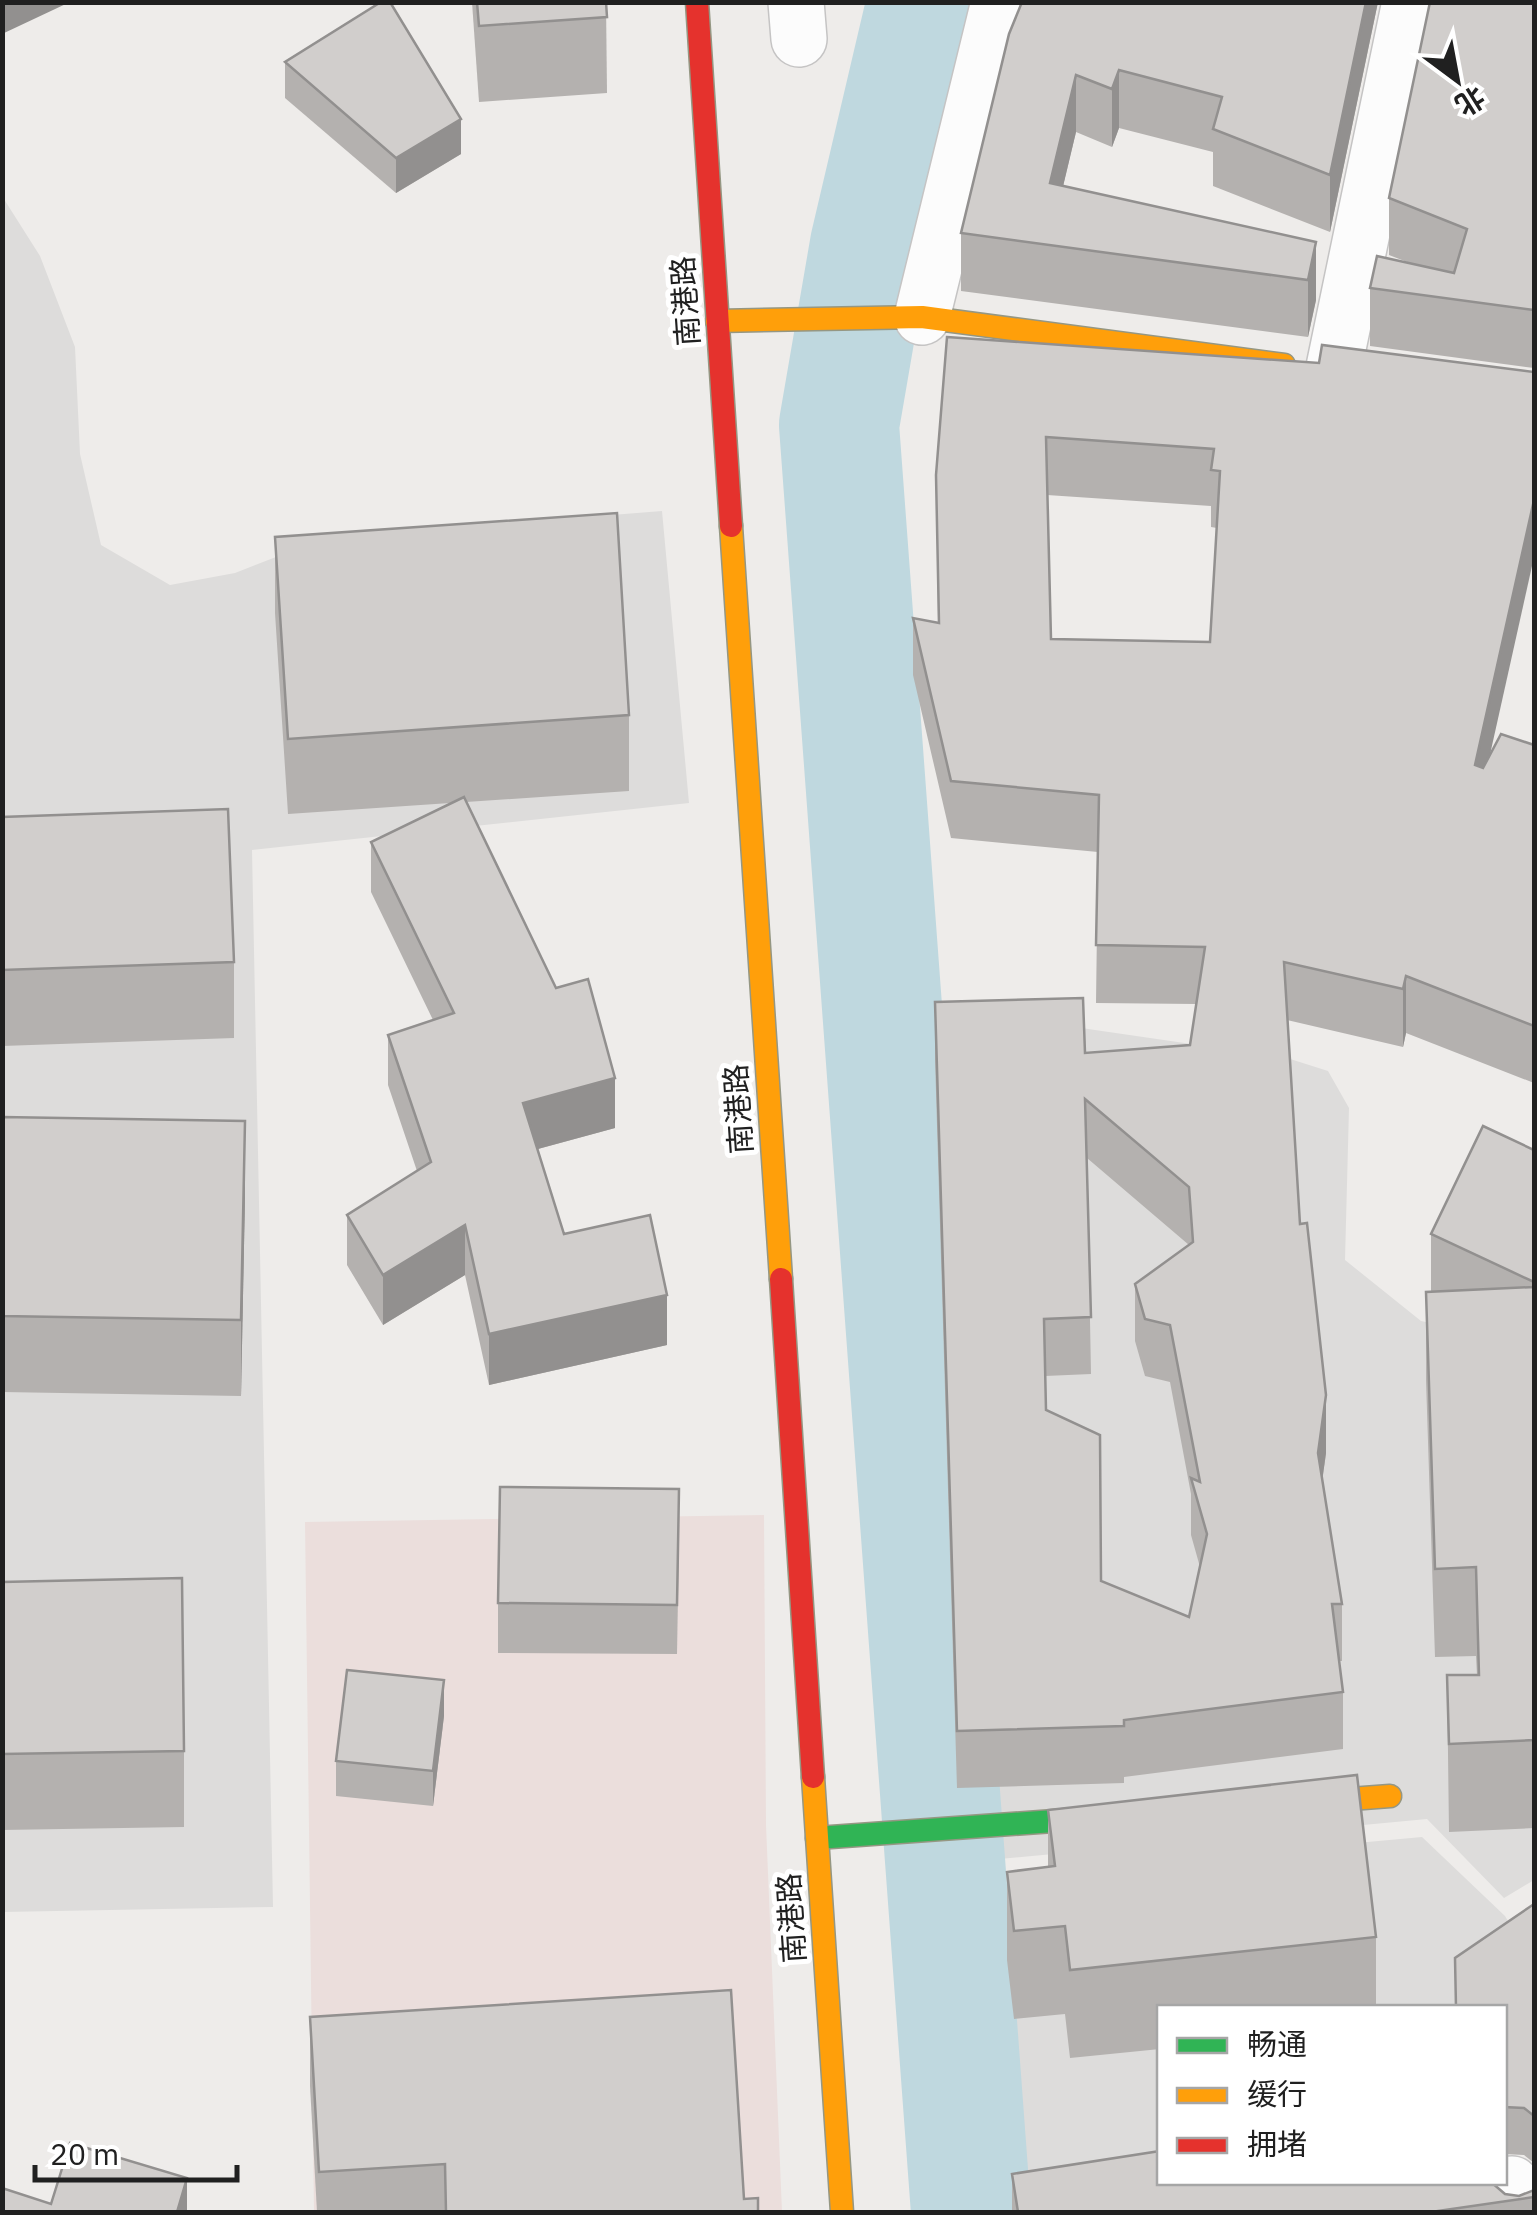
<svg xmlns="http://www.w3.org/2000/svg" width="1537" height="2215" font-family="'IBM Plex Sans','Noto Sans SC',sans-serif">
  <rect width="100%" height="100%" fill="#eeecea"/>
  <g fill="#dddcdb">
    <path d="M2 196 40 256 75 347 80 454 101 545 170 585 235 573 325 538 662 511 689 803 252 850 273 1907 3 1912Z"/>
    <path d="M910 1003 1287 1058 1328 1071 1349 1108 1345 1260 1421 1321 1534 1345V1880L1504 1898 1427 1819 979 1861Z"/>
    <path d="M1422 1837 1505 1916 1534 1966 1504 2008H1160V2182L1497 2212H1003L979 1878Z"/>
  </g>
  <path fill="#ebdedc" d="M764 1515 766 1825 782 2212H314L305 1522Z"/>
  <g fill="none" stroke-linecap="round" stroke-linejoin="round">
    <path stroke="#bfd8df" stroke-width="120" d="M927 2 870 245 839 425 971 2212"/>
    <g stroke="#c5c4c4" stroke-width="58">
      <g id="street">
        <path d="M796 2 799 39"/>
        <path d="M922 317 999 2"/>
        <path d="M1333 372 1410 2"/>
        <path d="M1512 2184 1516 2212"/>
      </g>
    </g>
    <g stroke="#959783" stroke-width="25">
      <path id="fast" d="M817 1838 1123 1816"/>
    </g>
    <g stroke="#959783" stroke-width="25">
      <g id="slow">
        <path d="M717 321 922 317 1284 365"/>
        <path d="M731 526 781 1279"/>
        <path d="M813 1777 842 2212"/>
        <path d="M1284 1804 1390 1796"/>
      </g>
    </g>
    <g stroke="#959783" stroke-width="25">
      <g id="jam">
        <path d="M697 2 731 526"/>
        <path d="M781 1279 813 1777"/>
      </g>
    </g>
    <use href="#street" stroke="#fcfcfc" stroke-width="55"/>
    <use href="#fast" stroke="#30b455" stroke-width="22"/>
    <use href="#slow" stroke="#ff9f0a" stroke-width="22"/>
    <use href="#jam" stroke="#e5322d" stroke-width="22"/>
  </g>
  <g fill="#b4b1af" fill-rule="evenodd">
    <path d="M472 2H606L607 93 479 102Z"/>
    <path d="M1022 2H1378L1330 232 1213 186V152L1119 128 1112 147 1076 132 1063 186 1316 242V300L1308 337 961 291V233Z"/>
    <path d="M1534 2V368L1370 346V288L1407 262 1389 255V198Z"/>
    <path d="M285 62 461 154 396 193 285 98Z"/>
    <path d="M947 337 1319 363 1530 373 1490 756 1534 745V1083L1406 1033 1403 1047 1287 1020 1300 1224 1326 1453 1322 1481 1342 1604V1661H1339L1343 1692V1749L1124 1777V1783L957 1788 935 1059V1002L1085 1053 1190 1045 1196 1004 1096 1003 1098 852 951 838 913 675V618L938 623 936 475ZM1047 495 1211 506V527L1217 528 1210 642 1051 639ZM1087 1158 1189 1245 1135 1284V1341L1145 1376 1170 1382 1191 1494V1535L1200 1567 1189 1617 1101 1581 1046 1410 1045 1376 1091 1374Z"/>
    <path d="M275 537 629 715V791L466 802 615 1128 538 1149 564 1234 667 1345 489 1385 465 1275 383 1325 347 1265V1215L417 1171 388 1085V1035L433 1020 371 892V842L450 803 288 814 275 613Z"/>
    <path d="M2 817 234 962V1038L2 1046Z"/>
    <path d="M2 1117 245 1197 241 1396 2 1392Z"/>
    <path d="M1534 1150V1828L1449 1832 1447 1675H1477L1476 1656 1435 1657 1426 1380V1292L1431 1291V1234Z"/>
    <path d="M679 1538 677 1654 498 1653V1603Z"/>
    <path d="M2 1582 184 1751V1827L2 1830Z"/>
    <path d="M444 1716 433 1806 336 1796V1761Z"/>
    <path d="M1048 1810 1376 1937V2008H1160V2049L1070 2058 1065 2014 1014 2019 1007 1960V1872L1048 1867Z"/>
    <path d="M1534 1904V2163L1524 2155 1504 2154V2008H1455V1958Z"/>
    <path d="M310 2017 744 2199 758 2212H317L310 2086Z"/>
    <path d="M1012 2174 1492 2185 1505 2194 1519 2196 1534 2190V2212H1012Z"/>
  </g>
  <g fill="#92908f">
    <path d="M2 2H70L2 34Z"/>
    <path d="M1366 2H1378L1330 232V175Z"/>
    <path d="M1119 70V128L1112 147V89Z"/>
    <path d="M1076 75V132L1050 241V183Z"/>
    <path d="M461 119V154L396 193V158Z"/>
    <path d="M1316 242V300L1308 337V280Z"/>
    <path d="M1534 500V557L1475 822V765Z"/>
    <path d="M1406 976V1033L1403 1047V989Z"/>
    <path d="M615 1078V1128L523 1153V1103Z"/>
    <path d="M245 1121V1197L241 1396V1320Z"/>
    <path d="M465 1225V1275L383 1325V1275Z"/>
    <path d="M667 1295V1345L489 1385V1334Z"/>
    <path d="M1326 1395V1453L1318 1511V1453Z"/>
    <path d="M444 1680V1716L433 1806V1771Z"/>
    <path d="M1507 2106V2153L1504 2154V2107Z"/>
    <path d="M187 2178V2212H177Z"/>
  </g>
  <g fill="#d1cecc" stroke="#92908f" stroke-width="2.5" fill-rule="evenodd">
    <path d="M381 2H390L461 119 396 158 285 62Z"/>
    <path d="M477 2H606L607 17 479 26Z"/>
    <path d="M1022 2H1366L1330 175 1213 129 1222 97 1119 70 1112 89 1076 75 1050 183 1316 242 1308 280 961 233 1009 34Z"/>
    <path d="M1430 2H1534V310L1370 288 1377 256 1454 273 1467 229 1389 198Z"/>
    <path d="M947 337 1319 363 1322 345 1534 372V500L1475 765 1483 768 1501 734 1534 745V1026L1406 976 1403 989 1284 962 1300 1224 1307 1223 1326 1395 1318 1453 1342 1604H1332L1343 1692 1124 1720V1726L957 1731 935 1002 1083 998 1085 1053 1190 1045 1205 947 1096 945 1099 795 951 781 913 618 939 623 936 475ZM1046 437 1214 449 1211 470 1220 471 1210 642 1051 639ZM1085 1099 1189 1187 1193 1242 1135 1284 1145 1319 1170 1325 1200 1482 1191 1478 1207 1534 1189 1617 1101 1581 1100 1435 1046 1410 1044 1319 1091 1317Z"/>
    <path d="M617 513 629 715 288 739 275 537Z"/>
    <path d="M464 797 556 988 588 979 615 1078 523 1103 564 1234 650 1215 667 1295 489 1334 465 1225 383 1275 347 1215 431 1162 388 1035 454 1013 371 842Z"/>
    <path d="M228 809 234 962 2 970V817Z"/>
    <path d="M2 1117 245 1121 241 1320 2 1316Z"/>
    <path d="M1483 1126 1534 1150V1282L1431 1234Z"/>
    <path d="M1534 1287V1740L1449 1744 1447 1675H1479L1476 1567 1435 1569 1426 1292Z"/>
    <path d="M500 1487 679 1489 677 1605 498 1603Z"/>
    <path d="M182 1578 184 1751 2 1754V1582Z"/>
    <path d="M347 1670 444 1680 433 1771 336 1761Z"/>
    <path d="M1357 1775 1376 1937 1070 1970 1065 1926 1014 1931 1007 1872 1055 1866 1048 1810Z"/>
    <path d="M1534 1904V2116L1524 2108 1504 2107V2008H1456L1455 1958Z"/>
    <path d="M731 1990 744 2199 758 2198V2212H446L445 2164 319 2172 310 2017Z"/>
    <path d="M70 2143 187 2178 177 2212H2V2188L51 2204Z"/>
    <path d="M1160 2151V2182H1491L1505 2194 1519 2196 1534 2190V2197L1431 2212H1018L1012 2174Z"/>
  </g>
  <g text-anchor="middle" stroke-width="10" stroke-linejoin="round" paint-order="stroke">
    <g font-size="30" fill="#202020" stroke="#fff">
      <text transform="translate(686 301) rotate(-94)" y="10">南港路</text>
      <text transform="translate(739 1109) rotate(-94)" y="10">南港路</text>
      <text transform="translate(792 1918) rotate(-94)" y="10">南港路</text>
    </g>
  </g>
  <rect width="1537" height="2215" fill="none" stroke="#202020" stroke-width="10"/>
  <rect x="1157" y="2005" width="350" height="180" fill="#ffffff" stroke="#a6a6a6" stroke-width="2.5"/>
  <rect x="1177" y="2038" width="50" height="15" fill="#30b455" stroke="#a6a6a6" stroke-width="2.5"/>
  <text x="1247" y="2055" font-size="30" fill="#202020">畅通</text>
  <rect x="1177" y="2088" width="50" height="15" fill="#ff9f0a" stroke="#a6a6a6" stroke-width="2.5"/>
  <text x="1247" y="2105" font-size="30" fill="#202020">缓行</text>
  <rect x="1177" y="2138" width="50" height="15" fill="#e5322d" stroke="#a6a6a6" stroke-width="2.5"/>
  <text x="1247" y="2155" font-size="30" fill="#202020">拥堵</text>
  <g transform="translate(1457 80) rotate(148)" stroke="#ffffff" stroke-width="8" paint-order="stroke">
  <path d="M0-8L18 38L0 25L-18 38Z" fill="#202020"/>
  <text y="-15" font-size="28" font-weight="bold" text-anchor="middle" fill="#202020">北</text>
  </g>
  <path d="M35 2165v15h202v-15" fill="none" stroke="#202020" stroke-width="5"/>
  <text x="50" y="2165" font-size="30" fill="#202020" stroke="#ffffff" stroke-width="8" paint-order="stroke">20 m</text>
</svg>
